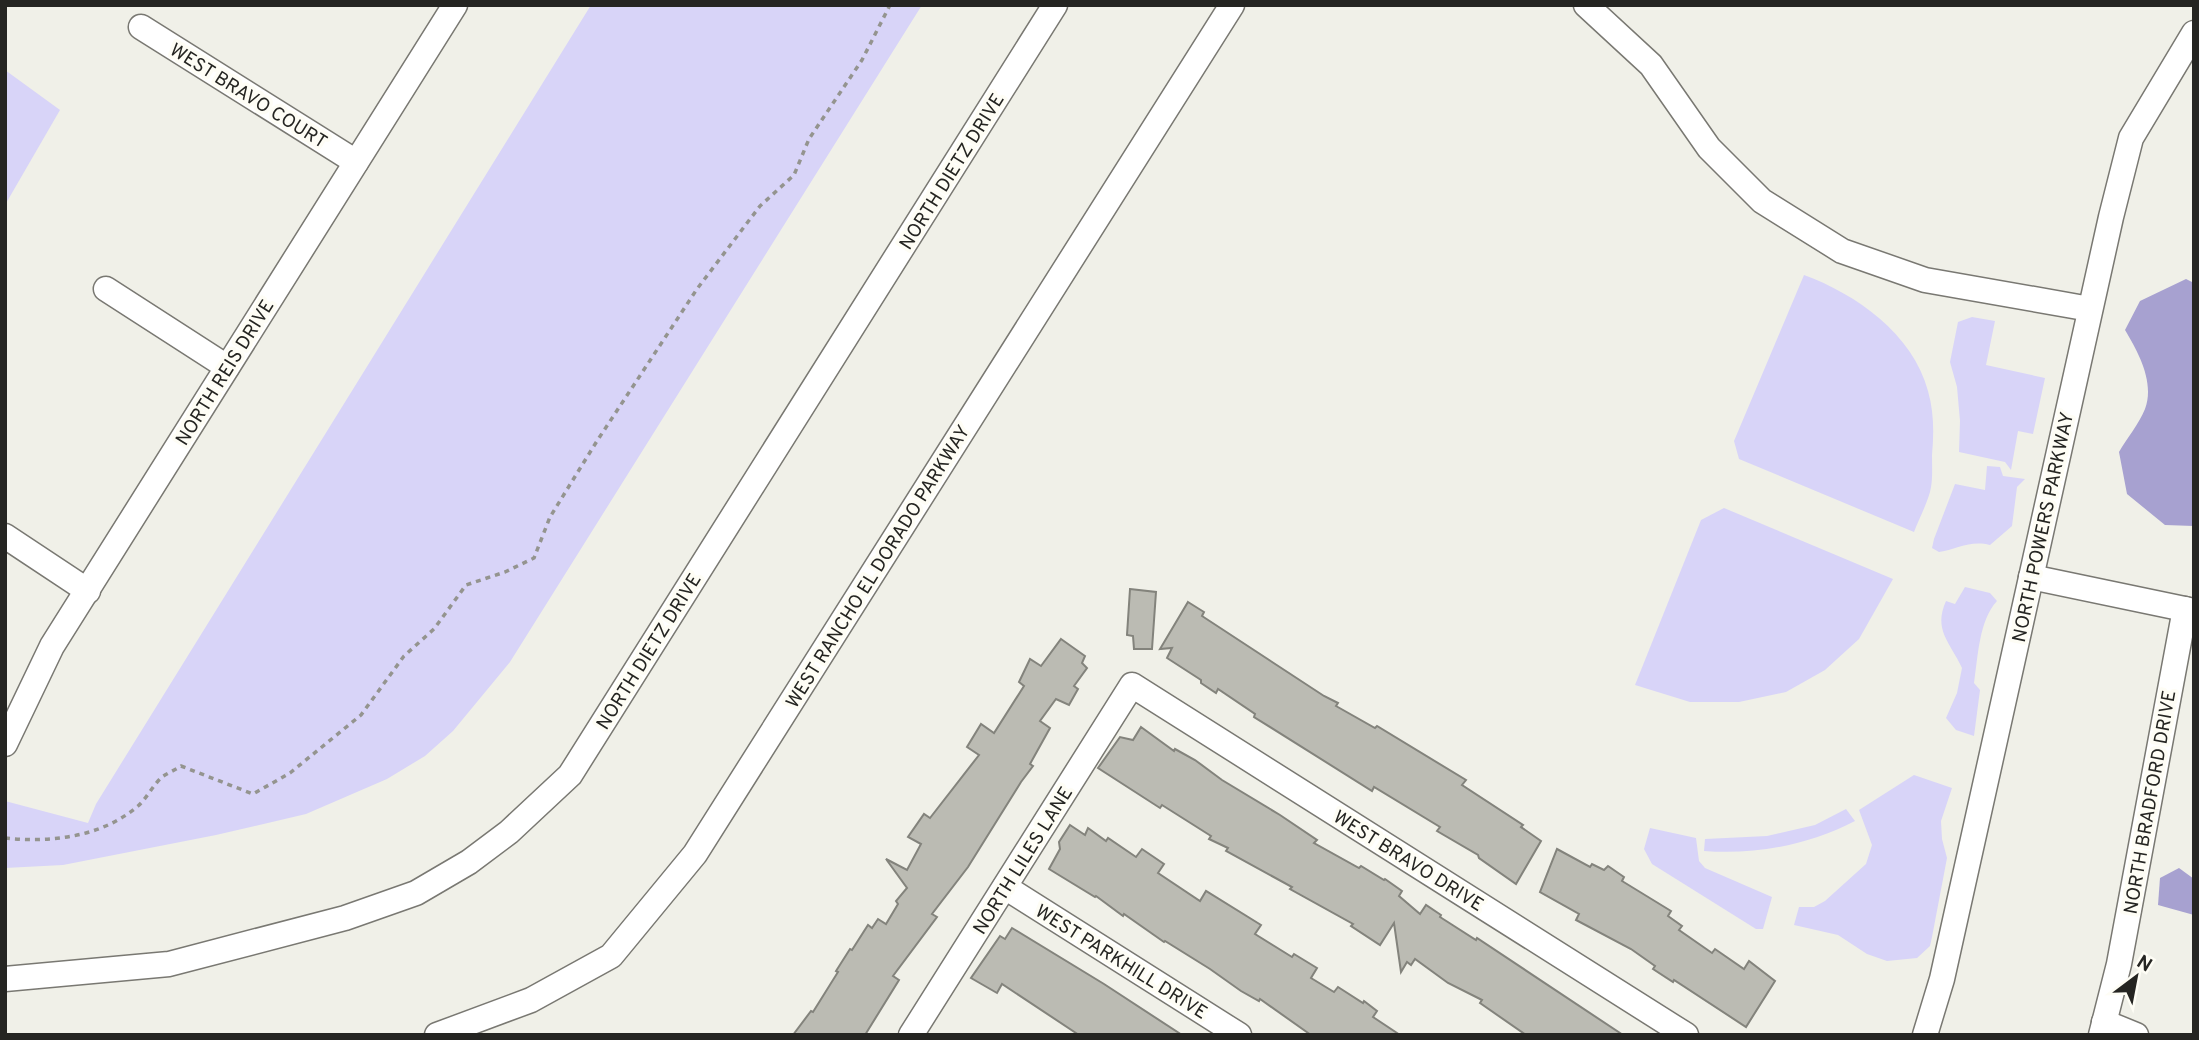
<svg xmlns="http://www.w3.org/2000/svg" width="2199" height="1040" font-family="Overpass,sans-serif">
  <rect width="100%" height="100%" fill="#f0f0e8"/>
  <g fill="#d8d4f8">
    <path d="M591 5H922L510 662 453 731 425 756 387 779 306 814 216 835 63 865 5 868V801L88 823 96 804Z"/>
    <path d="M5 70 60 110 5 205Z"/>
    <path d="M1804 275C1856 294 1913 334 1928 391 1934 412 1934 433 1932 455 1932 467 1933 481 1930 492 1926 506 1919 519 1914 532L1739 459 1734 441Z"/>
    <path d="M1972 317 1995 321 1986 365 2045 378 2033 434 2018 431 2011 470 2005 462 1959 452 1960 421 1957 387 1950 362 1958 322Z"/>
    <path d="M1987 466 2000 467 2003 476 2025 479 2017 487 2012 526 1990 545C1970 540 1958 549 1939 552L1932 548 1934 539 1955 484 1985 490Z"/>
    <path d="M1724 508 1893 579 1859 639 1825 670 1786 692 1739 702H1690L1635 685 1701 520Z"/>
    <path d="M1965 587 1990 593 1997 601C1979 620 1978 657 1974 683L1980 690 1974 736 1956 730 1946 718 1957 693 1962 668C1950 642 1933 630 1946 601L1955 604Z"/>
    <path d="M1914 775 1952 788 1941 821 1942 839 1947 858 1932 937 1930 946 1917 958 1887 961 1867 954 1838 935 1794 925 1799 907H1814L1825 901 1866 864 1872 845 1859 810Z"/>
    <path d="M1846 809 1855 821C1809 845 1756 855 1704 851L1705 839 1767 836 1815 825Z"/>
    <path d="M1650 828 1696 838 1699 861 1705 868 1772 897 1763 929H1756L1652 864 1644 849Z"/>
  </g>
  <g fill="#a7a1d0">
    <path d="M2186 279 2194 283V526L2165 525 2127 494 2119 452C2127 438 2139 424 2145 409 2155 382 2138 352 2125 330L2140 301Z"/>
    <path d="M2179 868 2194 879V915L2158 905 2160 878Z"/>
  </g>
  <g fill="#bbbbb3" stroke="#83837c" stroke-width="2">
    <path d="M1130 589 1156 592 1152 649H1134L1133 636 1127 635Z"/>
    <path d="M1188 602 1204 612 1202 616 1324 696 1338 703 1336 706 1375 728 1377 726 1466 780 1462 785 1523 825 1521 827 1541 841 1516 884 1479 858 1478 855 1437 831 1440 827 1374 787 1372 791 1254 717 1255 714 1218 689 1216 693 1201 683V680L1167 658 1172 648 1160 649Z"/>
    <path d="M1061 639 1085 656 1082 663 1087 668 1074 686 1078 689 1069 705 1056 699 1040 721 1050 728 1030 764 1033 766 1021 782 968 867 932 914 937 917 893 976 899 980 865 1035H793L811 1011 813 1012 838 972 836 971 850 949 852 950 868 925 872 928 878 919 886 924 898 904 896 901 907 888 886 859 907 870 921 844 908 837 924 814 930 818 979 755 967 747 981 724 994 733 1024 686 1019 682 1030 659 1041 666Z"/>
    <path d="M1141 727 1174 751 1175 749 1195 760 1222 780 1280 815 1317 840 1314 843 1359 868 1361 866 1384 880 1385 879 1402 891 1399 896 1420 914 1426 905 1441 915 1440 917 1476 940 1477 938 1623 1035H1526L1480 1003 1482 1000 1448 983 1415 959 1411 965 1407 962 1401 972 1394 923 1380 945 1351 926 1353 924 1290 889 1292 887 1226 851 1228 848 1209 839 1211 836 1162 805 1160 808 1098 768 1120 737 1133 740Z"/>
    <path d="M1070 825 1085 835 1088 828 1106 841 1108 838 1136 857 1142 849 1164 864 1158 873 1200 901 1206 891 1261 925 1255 934 1292 957 1294 954 1317 968 1311 978 1334 992 1338 987 1363 1003 1364 1001 1377 1011 1373 1017 1400 1035H1311L1260 999 1259 1001 1241 991 1210 969 1165 941 1164 942 1124 914 1123 916 1096 896 1095 897 1049 869 1060 849 1059 842Z"/>
    <path d="M1557 849 1590 867 1592 864 1604 870 1608 866 1624 877 1622 881 1671 911 1668 916 1682 926 1679 930 1712 953 1715 949 1744 969 1749 961 1775 981 1746 1027 1674 980 1673 982 1653 969 1655 966 1631 949 1576 920 1579 914 1540 892Z"/>
    <path d="M1012 928 1104 984 1182 1035H1079L1002 984 997 993 971 978 1000 936 1005 939Z"/>
  </g>
  <g fill="none" stroke-linecap="round" stroke-linejoin="round">
    <g stroke="#797872" stroke-width="27">
      <g id="minor">
        <path d="M1586 5 1651 65 1709 148 1762 201 1842 251 1925 280 2090 309"/>
        <path d="M141 27 356 162"/>
        <path d="M106 289 227 367"/>
        <path d="M5 536 88 591"/>
        <path d="M2031 577 2194 611"/>
        <path d="M5 744 52 646 455 5"/>
        <path d="M1005 887 1239 1035"/>
        <path d="M5 979 169 964 345 918 416 893 469 862 509 832 570 775 1055 5"/>
        <path d="M2104 1022 2136 1035"/>
        <path d="M437 1035 531 1000 611 956 695 854 1232 5"/>
        <path d="M911 1035 1132 685 1686 1035"/>
        <path d="M1925 1035 1942 979 2111 217 2131 138 2194 33"/>
        <path d="M2101 1035 2119 964 2185 609"/>
      </g>
    </g>
    <path stroke="#94948f" stroke-width="3.5" stroke-dasharray="5 5" stroke-linecap="butt" d="M5 838C51 843 102 837 138 806 147 798 153 785 162 777 168 773 175 770 181 766L253 794 290 773 361 715 404 656 434 629 466 585 505 572 534 558 550 517 597 441 697 289 760 206 794 175 809 139 862 60 890 5"/>
    <use href="#minor" stroke="#fff" stroke-width="24"/>
  </g>
  <g text-anchor="middle" stroke-width="7" stroke-linejoin="round" paint-order="stroke">
    <g font-size="19" fill="#252522" stroke="#fefdf5">
      <text transform="translate(249 95) rotate(32)" y="7">WEST BRAVO COURT</text>
      <text transform="translate(951 171) rotate(-58)" y="7">NORTH DIETZ DRIVE</text>
      <text transform="translate(224 372) rotate(-58)" y="7">NORTH REIS DRIVE</text>
      <text transform="translate(2042 527) rotate(-78)" y="7">NORTH POWERS PARKWAY</text>
      <text transform="translate(877 566) rotate(-58)" y="7">WEST RANCHO EL DORADO PARKWAY</text>
      <text transform="translate(648 651) rotate(-58)" y="7">NORTH DIETZ DRIVE</text>
      <text transform="translate(2149 802) rotate(-80)" y="7">NORTH BRADFORD DRIVE</text>
      <text transform="translate(1022 860) rotate(-58)" y="7">NORTH LILES LANE</text>
      <text transform="translate(1409 860) rotate(32)" y="7">WEST BRAVO DRIVE</text>
      <text transform="translate(1122 961) rotate(32)" y="7">WEST PARKHILL DRIVE</text>
    </g>
  </g>
  <rect width="2199" height="1040" fill="none" stroke="#252522" stroke-width="14"/>
  <g transform="translate(2136 977) rotate(32)" stroke="#fefdf5" stroke-width="5" paint-order="stroke">
  <path d="M0-5L12 26L0 18L-12 26Z" fill="#252522"/>
  <text y="-10" font-size="19" font-weight="bold" text-anchor="middle" fill="#252522">N</text>
  </g>
</svg>
